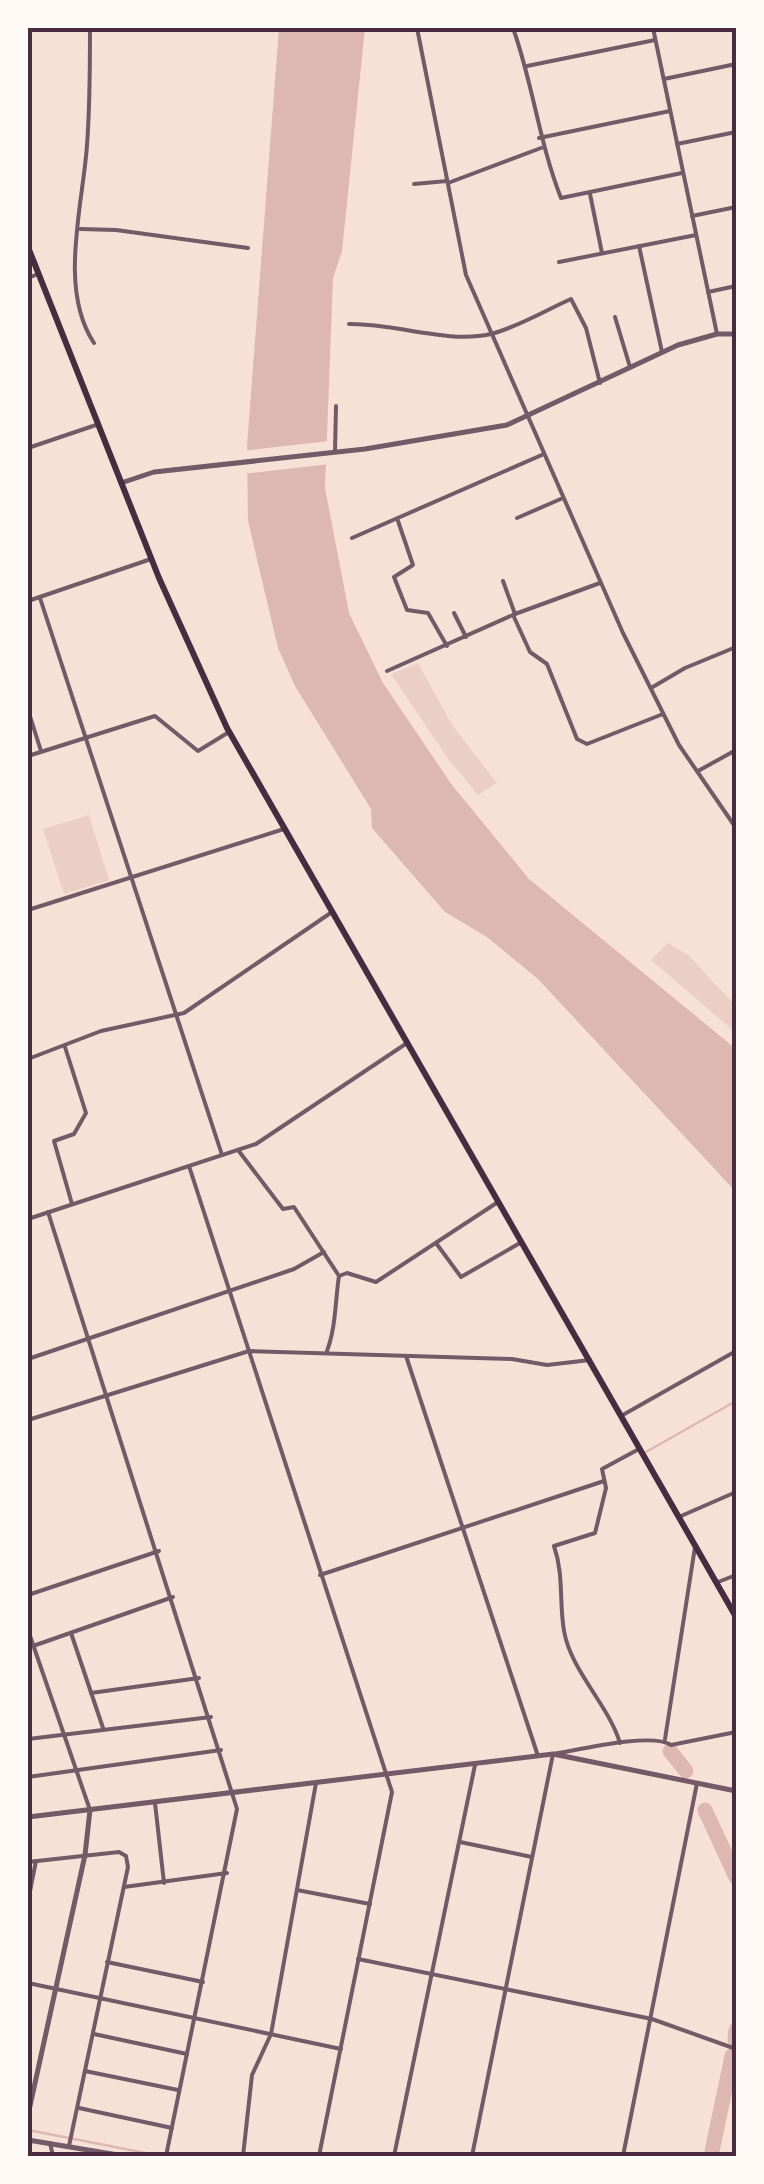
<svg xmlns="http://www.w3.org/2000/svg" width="764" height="2184" font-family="Lato,sans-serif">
  <rect width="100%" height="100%" fill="#f7e1d7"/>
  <g fill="#ebcfc5">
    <path d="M418 663 452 725 497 783 478 795 449 760 391 674Z"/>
    <path d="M89 815 109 880 64 894 43 829Z"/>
    <path d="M668 943 688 955 736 1006V1033L651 960Z"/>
  </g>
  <path fill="#dcb8b0" d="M279 28H365L342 251 333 278 325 488 349 613 383 683 452 785 529 879 736 1049V1192L538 979 487 937 445 912 372 828 371 809 295 686 278 648 248 521 247 445Z"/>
  <path fill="#f7e1d7" d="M329 441 330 464 242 474V451Z"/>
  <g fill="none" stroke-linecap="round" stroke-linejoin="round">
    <g stroke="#dcb8b0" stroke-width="2.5">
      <path d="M646 1452 736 1401"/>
      <path d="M28 2130 161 2156"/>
    </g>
    <g stroke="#dcb8b0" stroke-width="15">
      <path d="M670 1751 686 1771"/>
      <path d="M705 1810 736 1877"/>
      <path d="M735 2040 736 2030"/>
      <path d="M711 2156 732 2056"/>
    </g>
    <g stroke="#755966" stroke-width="4">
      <path d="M90 28C90 67 90 106 87 145 83 205 58 289 94 343"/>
      <path d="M417 28 466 275 623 633 679 745 736 828"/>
      <path d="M513 28C533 84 539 142 561 198L682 173"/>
      <path d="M653 28 717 334"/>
      <path d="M527 66 655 40"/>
      <path d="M664 79 736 64"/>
      <path d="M539 138 670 111"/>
      <path d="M677 144 736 132"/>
      <path d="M448 183 541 148"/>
      <path d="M414 184 447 181"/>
      <path d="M590 194 602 253"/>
      <path d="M692 216 736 207"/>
      <path d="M80 229 116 230 248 248"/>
      <path d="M639 246 662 352"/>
      <path d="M559 262 696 235"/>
      <path d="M28 278 38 274"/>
      <path d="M708 292 736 286"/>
      <path d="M615 317 630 367"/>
      <path d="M349 324C395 323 446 344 491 334 518 327 546 310 571 299L586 328 600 383"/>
      <path d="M28 448 96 425"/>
      <path d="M335 452 336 406"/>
      <path d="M517 518 563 498"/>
      <path d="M398 521 413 565 394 577 407 610 428 613 447 646"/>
      <path d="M352 538 544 454"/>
      <path d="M503 581 515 614"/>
      <path d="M40 598 222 1155"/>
      <path d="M28 601 151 559"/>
      <path d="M454 613 466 637"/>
      <path d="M514 617 530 652 547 664 577 739 587 744 663 714"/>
      <path d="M387 671 515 614 600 583"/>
      <path d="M651 688 685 668 736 647"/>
      <path d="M28 710 41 751"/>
      <path d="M28 756 155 716 198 751 229 732"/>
      <path d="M698 771 736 750"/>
      <path d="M28 910 284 829"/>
      <path d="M65 1047 86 1113 74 1134 54 1141 72 1204"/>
      <path d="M28 1059 101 1031 184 1013 332 912"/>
      <path d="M238 1150 283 1209 294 1207 339 1276C335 1302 336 1327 327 1351"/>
      <path d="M189 1166 392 1792 319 2156"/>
      <path d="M48 1212 237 1809 166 2156"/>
      <path d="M28 1219 256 1144 407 1043"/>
      <path d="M436 1243 461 1277 520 1243"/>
      <path d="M339 1276 347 1273 376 1282 498 1202"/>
      <path d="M406 1356 538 1756"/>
      <path d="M28 1359 294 1269 324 1252"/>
      <path d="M621 1416 736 1351"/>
      <path d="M28 1420 249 1351 512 1359 547 1365 590 1360"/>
      <path d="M681 1516 736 1492"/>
      <path d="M320 1575 604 1481"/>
      <path d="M718 1582 736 1575"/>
      <path d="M28 1595 159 1551"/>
      <path d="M28 1630 90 1810"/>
      <path d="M71 1633 103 1728"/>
      <path d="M33 1646 173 1597"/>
      <path d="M91 1693 199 1678"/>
      <path d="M28 1739 211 1717"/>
      <path d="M665 1739 695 1547"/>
      <path d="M620 1743C608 1704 571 1671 564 1631 559 1602 564 1575 554 1546L595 1533 606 1488 602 1469 639 1449"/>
      <path d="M28 1777 221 1750"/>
      <path d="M155 1803 164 1883"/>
      <path d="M460 1842 532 1857"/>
      <path d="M28 1862 119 1852 126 1856 128 1867 69 2146"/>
      <path d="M124 1887 227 1873"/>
      <path d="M297 1890 370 1904"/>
      <path d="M28 1901 36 1861"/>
      <path d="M358 1959 652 2019 736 2049"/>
      <path d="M107 1962 203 1982"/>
      <path d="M28 1983 341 2049"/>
      <path d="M94 2034 187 2054"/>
      <path d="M85 2071 178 2090"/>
      <path d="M79 2108 172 2128"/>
      <path d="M50 2143 53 2156"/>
      <path d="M243 2156 252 2075 271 2034 316 1783"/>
      <path d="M394 2156 475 1765"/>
      <path d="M472 2156 553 1754C578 1750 652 1732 671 1745L736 1732"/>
      <path d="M623 2156 697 1783"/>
    </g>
    <g stroke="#755966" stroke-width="5">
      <path d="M121 483 154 472 365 449 507 425 678 345 717 334H736"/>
      <path d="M28 1817 553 1754 736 1791"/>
      <path d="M28 2115 85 1855 90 1810"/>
      <path d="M28 2140 124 2156"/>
    </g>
    <path stroke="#4a2c40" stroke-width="6" d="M28 247 159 578 227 728 736 1617"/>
  </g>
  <rect width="764" height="2184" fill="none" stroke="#fffaf5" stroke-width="60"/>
  <rect x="30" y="30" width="704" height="2124" fill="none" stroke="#4a2c40" stroke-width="4"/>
</svg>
